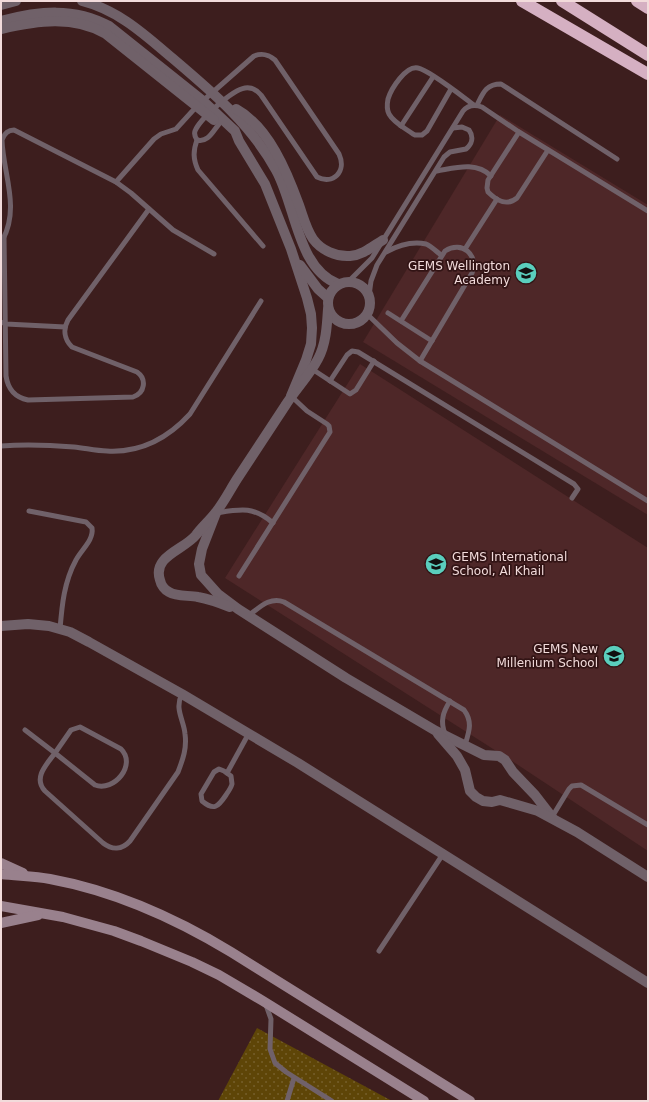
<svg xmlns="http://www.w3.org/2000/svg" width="649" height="1102" font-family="'DejaVu Sans',sans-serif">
  <defs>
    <pattern id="grass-dots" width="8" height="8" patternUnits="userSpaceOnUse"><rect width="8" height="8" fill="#5e4507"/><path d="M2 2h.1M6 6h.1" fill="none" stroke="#765f2b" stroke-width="1.8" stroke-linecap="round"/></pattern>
  </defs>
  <rect width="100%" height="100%" fill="#3d1e1e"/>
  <g fill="#4e2728">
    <path d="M500 115 648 205V515L363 342Z"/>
    <path d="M360 364 648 548V851L512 761 225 578Z"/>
  </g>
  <path fill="url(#grass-dots)" d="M257 1028 392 1101H218Z"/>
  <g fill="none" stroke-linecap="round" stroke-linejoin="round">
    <g stroke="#706169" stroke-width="5">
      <path d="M451 89 427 131 422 135H415L413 134C405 128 394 123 389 114 387 110 387 104 388 99 391 89 406 65 418 68 429 70 463 97 474 105"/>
      <path d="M477 105C483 93 486 84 501 84L617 159"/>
      <path d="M401 126 433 77"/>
      <path d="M519 132 488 180 487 188 488 192C496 200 506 207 517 198L548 150"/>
      <path d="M197 140C208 143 213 131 219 124"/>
      <path d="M437 171C455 168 476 161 491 176"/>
      <path d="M116 182 154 139 161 134 176 129 197 106 254 56C262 53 268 54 275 60L339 154C347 172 333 185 317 177L261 95C257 90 252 87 245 88 232 90 200 119 195 131 194 134 195 137 197 140 193 151 193 159 198 170L263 246"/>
      <path d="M4 237 6 376C8 389 14 397 28 400L133 397C145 393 147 379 137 372L72 347C64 339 63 329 68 320L149 209"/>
      <path d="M3 239C20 207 3 173 2 140 4 134 7 130 14 130L116 182 131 193 173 230 214 254"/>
      <path d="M465 249 497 199"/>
      <path d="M386 252C397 246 412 241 426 244 431 246 437 252 441 255"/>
      <path d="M349 281 372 258 463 111C468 105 474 104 482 107L519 132 648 211"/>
      <path d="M369 296 371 281 377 265 444 157 450 152 466 149C472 144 474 137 469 130L462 127 453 128"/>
      <path d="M388 313 432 341"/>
      <path d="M367 314 397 343 420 361 648 501"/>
      <path d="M401 321 445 251C462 240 479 255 472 273L420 361"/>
      <path d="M1 322 6 324 65 327"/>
      <path d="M312 369 350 394 356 390 374 361"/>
      <path d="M330 381 347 355 352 351 358 352 574 484 578 489 572 498"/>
      <path d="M1 446C25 444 50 445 74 447 85 448 96 451 107 451 141 453 168 438 190 414L261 301"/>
      <path d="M29 511 86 522 92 528C94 540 81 550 76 560 64 582 62 605 60 629"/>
      <path d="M216 513C241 509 253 506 273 523"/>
      <path d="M239 576 330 432 329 426 327 424 307 411 291 396"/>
      <path d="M248 616C259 608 270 596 284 602L464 710C473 722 469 732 465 745"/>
      <path d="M25 730 55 753 71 730 80 727 121 749C137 765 114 792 95 785L55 753C46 765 33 778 45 791L103 843C112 850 122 850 130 841L178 772C183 759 187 748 185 734 184 720 174 709 182 694"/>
      <path d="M445 734C440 721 443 712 450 701"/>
      <path d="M219 769 224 771 231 776 232 784C231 788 228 792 226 795 218 807 214 811 202 801L201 794 214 772Z"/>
      <path d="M227 773 249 733"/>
      <path d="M552 817 569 789 572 786 581 785 648 825"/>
      <path d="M379 951 443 854"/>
      <path d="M266 1005 271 1019 270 1049 275 1063 286 1072 332 1101"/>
      <path d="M287 1101 294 1078"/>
    </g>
    <g stroke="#706169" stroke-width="10">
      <path d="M82 1C118 10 144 34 171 57 211 91 251 124 276 170 296 206 297 268 338 284"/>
      <path d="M1 5 16 1"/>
      <path d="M1 21C39 11 74 7 109 26L203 101 235 131 239 141 265 184 291 249 307 298 311 314 312 328 311 344 306 360 291 396"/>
      <path d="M1 29C37 21 73 15 106 34L214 120"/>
      <path d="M236 109C269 127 287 172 299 205 303 216 306 229 313 239 321 250 336 257 350 256 363 255 373 246 383 240"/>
      <path d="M300 265 318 289 328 298"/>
      <circle cx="349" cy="303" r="21"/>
      <path d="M216 513 202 549 199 564 201 575 218 594 238 609 346 678 436 731 484 755 499 756 505 760 513 772 535 795 552 817"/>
      <path d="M230 607C220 603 209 599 198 597 189 595 177 597 169 592 165 590 161 585 160 580 152 556 184 550 196 535 202 527 210 520 216 512 224 502 230 490 237 479 253 455 269 430 285 406 295 390 309 376 318 359 326 344 327 326 328 309"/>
      <path d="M1 626 28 624 49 626 70 632 89 642 182 694 298 763 648 983"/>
      <path d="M438 734 457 756 465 770 470 791 476 797 483 801 492 802 500 800 538 811 577 832 648 877"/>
    </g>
    <g stroke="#99818d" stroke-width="10">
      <path d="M1 863 23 873"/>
      <path d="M1 874C17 876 34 876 50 879 115 891 175 918 231 952L470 1101"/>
      <path d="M1 906 63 917 114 931 141 941 192 962 219 975 263 1001 424 1101"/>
      <path d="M1 923 38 915"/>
    </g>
    <g stroke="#d5b0c2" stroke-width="12">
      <path d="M522 1 648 74"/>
      <path d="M562 1 648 55"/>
      <path d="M637 1 648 8"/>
    </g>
  </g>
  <defs>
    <g id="school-disc" transform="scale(1.15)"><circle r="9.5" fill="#5acebd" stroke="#321415"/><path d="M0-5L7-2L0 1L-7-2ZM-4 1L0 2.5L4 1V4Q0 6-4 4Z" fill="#111"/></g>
  </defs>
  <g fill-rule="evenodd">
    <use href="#school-disc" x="526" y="273"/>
    <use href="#school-disc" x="436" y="564"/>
    <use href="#school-disc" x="614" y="656"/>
  </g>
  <g text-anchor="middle" stroke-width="3.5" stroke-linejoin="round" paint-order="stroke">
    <g font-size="12" fill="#f2dbdb" stroke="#321415" text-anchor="end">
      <text x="510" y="270">GEMS Wellington<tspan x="510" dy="14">Academy</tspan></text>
      <text x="452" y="561" text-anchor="start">GEMS International<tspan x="452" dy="14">School, Al Khail</tspan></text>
      <text x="598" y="653">GEMS New<tspan x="598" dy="14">Millenium School</tspan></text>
    </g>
  </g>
  <rect width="649" height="1102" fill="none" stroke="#f2dbdb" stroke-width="4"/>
</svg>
